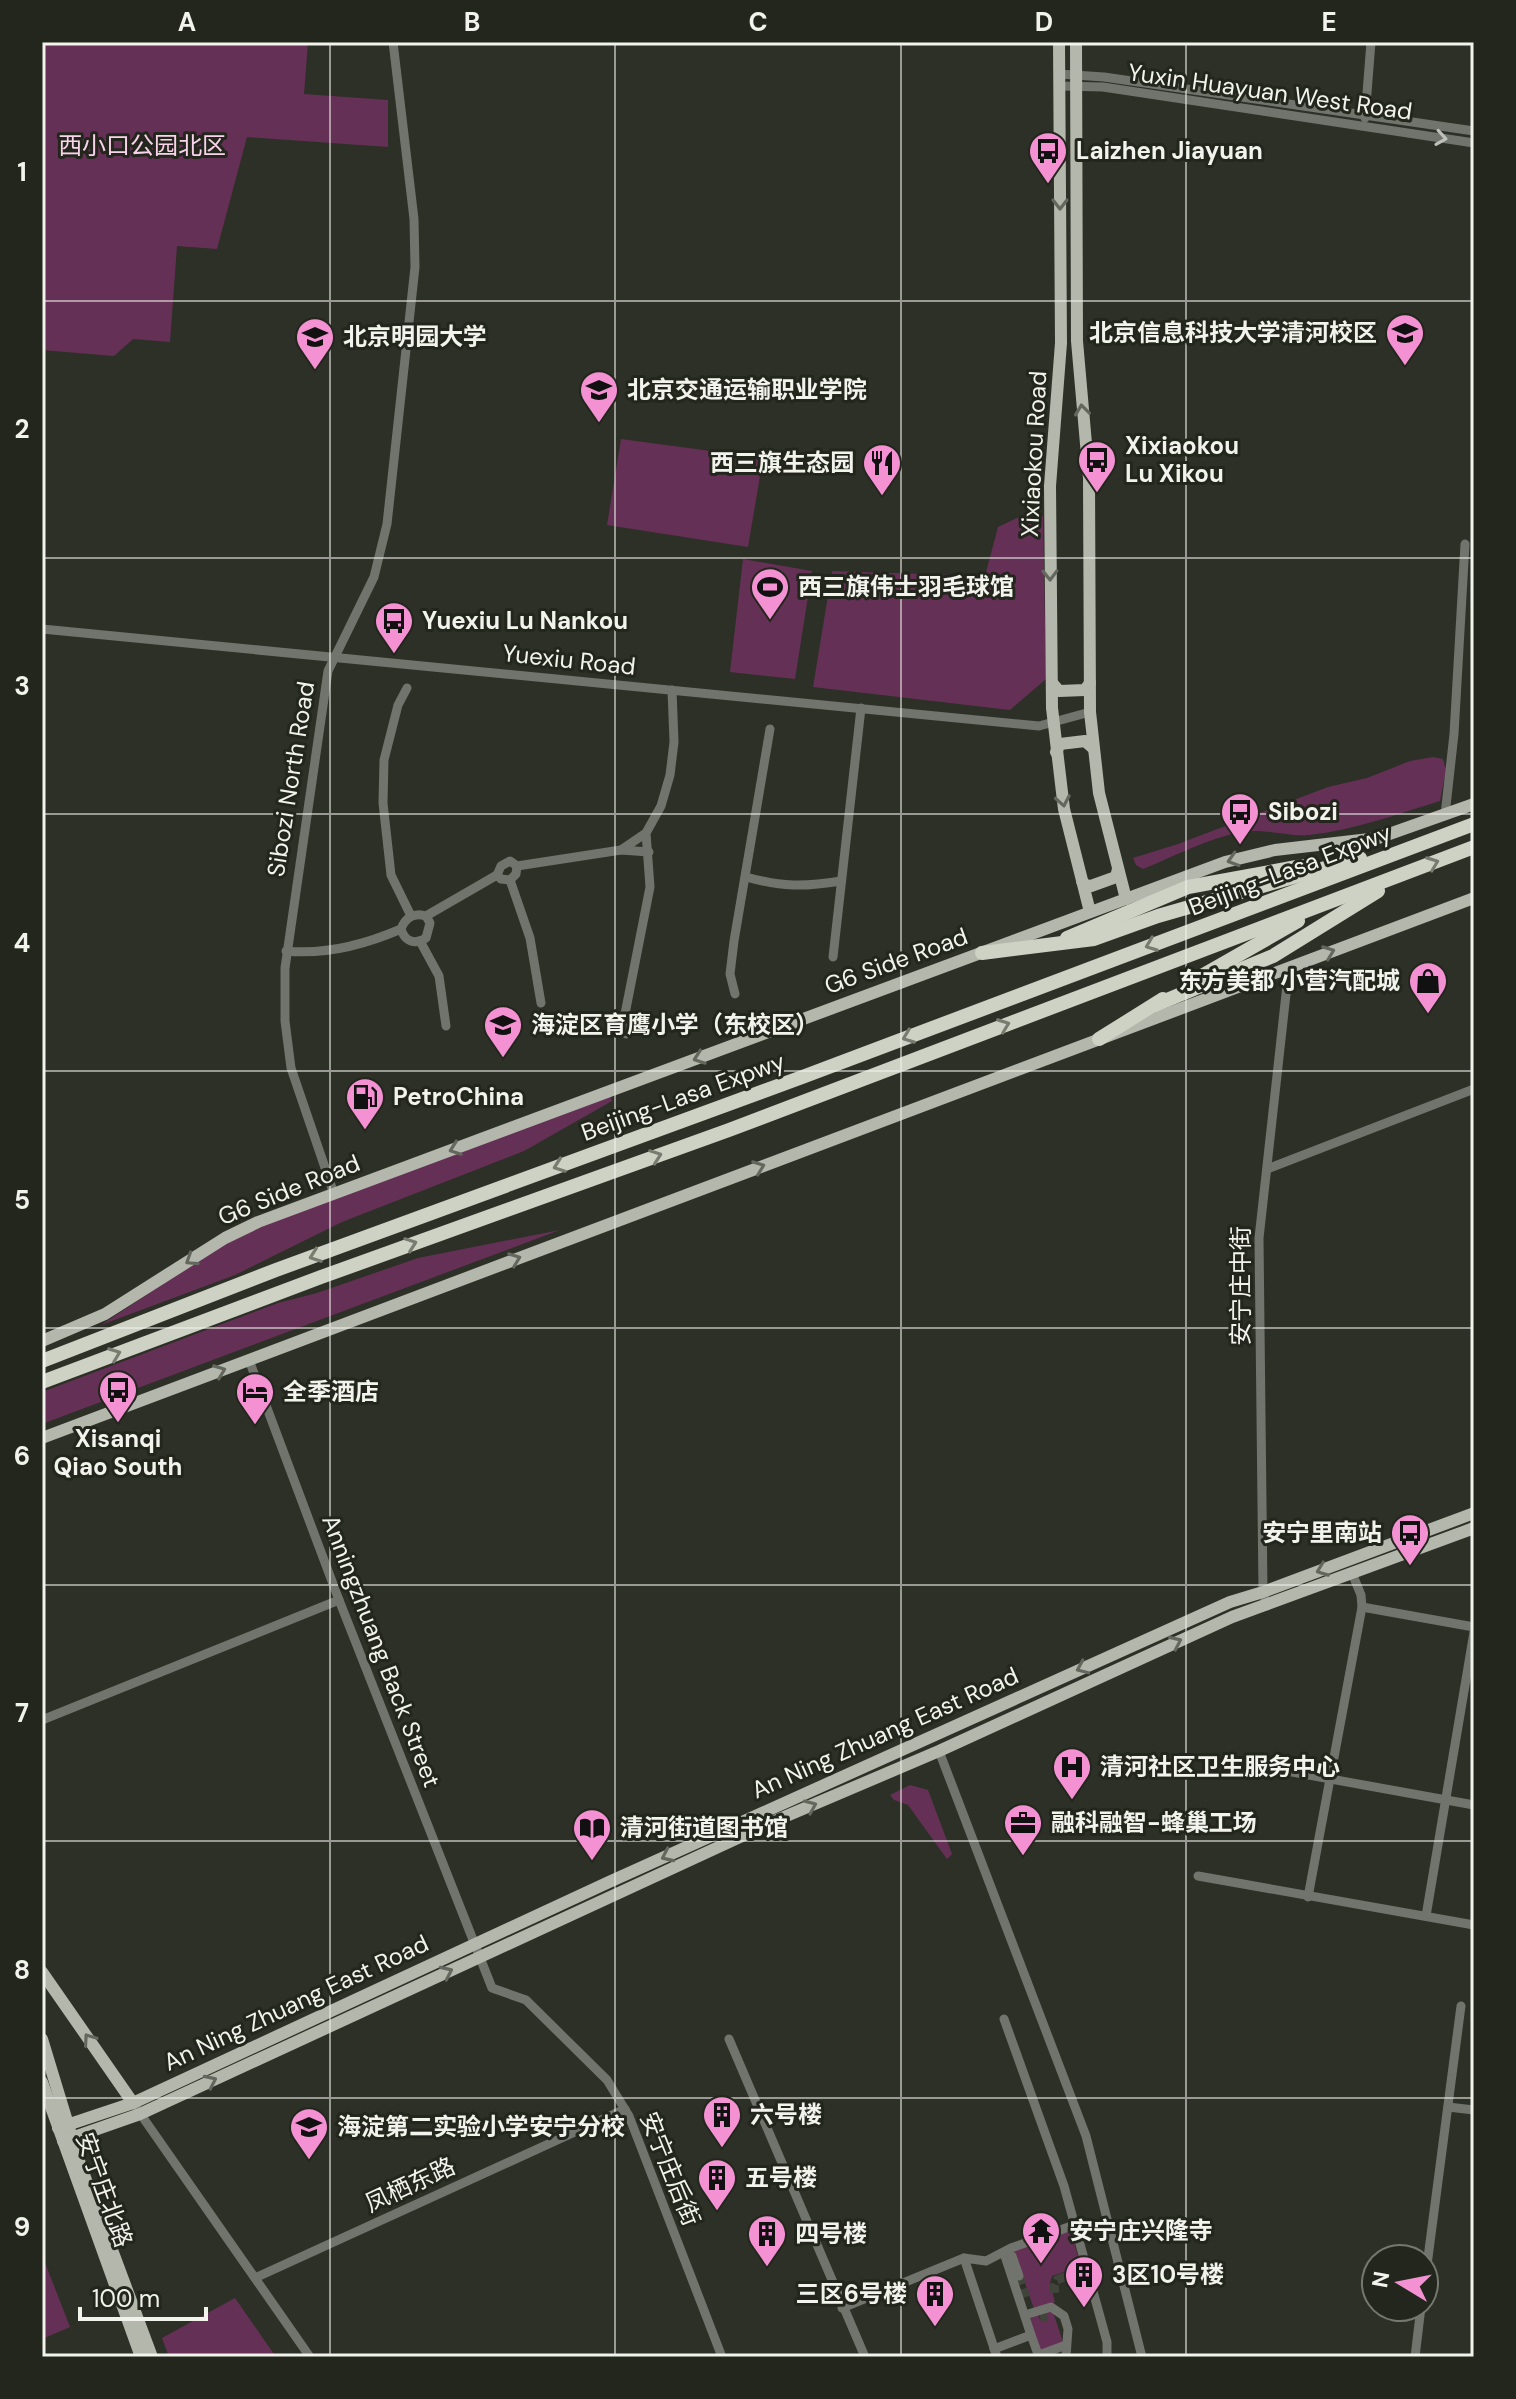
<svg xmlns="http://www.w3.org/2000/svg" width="1516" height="2399" font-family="'DM Sans','Noto Sans SC',sans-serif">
  <rect width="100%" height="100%" fill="#2d3026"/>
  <g fill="#653055">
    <path d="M42 42H308L304 94 388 100V147L247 137 217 249 177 246 170 342 133 339 114 356 42 350Z"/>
    <path d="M621 439 763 458 748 547 607 525Z"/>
    <path d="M1043 516 1046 679 1010 710 813 687 832 571 985 576 998 527 1019 517Z"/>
    <path d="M743 559 812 571 795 679 730 672Z"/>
    <path d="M1433 757 1443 759 1446 770 1440 801C1398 814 1354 830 1309 835 1286 837 1265 828 1242 832 1208 838 1175 856 1143 869L1136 865 1133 858 1178 844 1328 787 1367 778 1410 761Z"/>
    <path d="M610 1095 612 1101 524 1151 342 1222 235 1275 101 1325 213 1251 255 1229Z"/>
    <path d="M560 1230 42 1424V1392L278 1303 317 1293 418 1258Z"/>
    <path d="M910 1785 928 1790 952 1854 947 1859 908 1805 894 1800 890 1795Z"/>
    <path d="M1070 2229 1081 2266 1052 2276 1050 2283 1055 2302 1034 2309 1013 2248Z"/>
    <path d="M42 2255 70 2327 42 2339Z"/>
    <path d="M235 2298 276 2357H169L162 2338Z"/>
    <path d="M1052 2309 1064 2345 1041 2352 1030 2319 1038 2315 1040 2320 1042 2319 1040 2314Z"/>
  </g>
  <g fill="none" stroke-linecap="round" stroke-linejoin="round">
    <g stroke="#41443a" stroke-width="9" stroke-dasharray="9 4.5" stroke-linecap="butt">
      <path d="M1019 2276 1026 2297"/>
      <path d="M1055 2293 1054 2287 1057 2280 1079 2271"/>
      <path d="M1040 2318 1047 2316"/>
    </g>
    <g stroke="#71736d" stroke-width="9">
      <path d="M1059 74 1104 77 1474 131"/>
      <path d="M1059 86 1103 87 1474 143"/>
      <path d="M1365 118 1371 42"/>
      <path d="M42 629 1039 726 1090 712"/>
      <path d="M407 688 398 705 384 760 383 803 391 875 411 916"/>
      <path d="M1445 815 1454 734 1465 544"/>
      <path d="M646 833 621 850 649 852"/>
      <path d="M517 866 516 874 510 880 501 879 497 875 501 866 510 861 517 866 621 850"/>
      <path d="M746 877C782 887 804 887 841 881"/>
      <path d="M510 880 530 938 541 1003"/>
      <path d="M426 916 497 875"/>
      <path d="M420 941 439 976 446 1026"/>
      <path d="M286 951C325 955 364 945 401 929 405 918 414 912 426 916L430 923 426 938C415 945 405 942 401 929"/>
      <path d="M833 957 861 708"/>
      <path d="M735 994 730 974 734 941 770 729"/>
      <path d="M626 1034 624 1019 650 887 646 833 661 806 670 775 674 742 672 690"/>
      <path d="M1267 1169 1474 1089"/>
      <path d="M334 1194 291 1068 285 1021V968L328 671 374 577 387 524 415 267 414 219 393 42"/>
      <path d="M249 1360 339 1600 492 1988 526 2000 607 2080 629 2116 722 2357"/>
      <path d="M1267 1606 1263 1592 1259 1238 1289 967"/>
      <path d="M1362 1607 1474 1627"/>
      <path d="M42 1720 339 1600"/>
      <path d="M939 1751 1086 2136 1142 2357"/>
      <path d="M1281 1770 1474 1805"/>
      <path d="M1198 1876 1474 1925"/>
      <path d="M1308 1897 1362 1607 1361 1595 1352 1573"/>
      <path d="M1426 1916 1474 1632"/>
      <path d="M1004 2019 1064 2186 1107 2342V2357"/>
      <path d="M729 2039 865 2357"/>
      <path d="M1448 2107 1474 2110"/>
      <path d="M137 2109 310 2357"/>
      <path d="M1004 2253 1031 2335"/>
      <path d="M1012 2256 1019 2276"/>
      <path d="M964 2258 997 2357"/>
      <path d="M255 2278 625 2109"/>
      <path d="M1424 2288 1461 2006"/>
      <path d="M842 2308 964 2258 986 2261 1011 2248 1074 2225"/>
      <path d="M1025 2315 1051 2307 1064 2316 1068 2329 1066 2357"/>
      <path d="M994 2349 1031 2335 1039 2357"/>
      <path d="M1039 2355 1066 2345"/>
      <path d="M1415 2357 1421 2307"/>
    </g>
    <g stroke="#b3b7ac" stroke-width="12">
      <path d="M1059 42 1061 343 1050 486 1052 708 1064 809 1090 912"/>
      <path d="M1076 42 1077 341 1089 478 1090 712 1099 793 1126 899"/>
      <path d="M1052 683 1059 691 1085 690 1090 683"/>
      <path d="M1056 752 1060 744 1085 741 1093 748"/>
      <path d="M1082 881 1085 885 1091 886 1116 877 1118 869"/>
      <path d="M42 1341 105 1314 225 1238 258 1222 1225 862 1275 850 1378 838 1474 804"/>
      <path d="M42 1438 1474 898"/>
      <path d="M42 1972 133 2103"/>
      <path d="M42 2039 80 2164 152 2357"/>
      <path d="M42 2082 141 2357"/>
      <path d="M58 2128 133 2103 609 1882 1230 1602 1263 1592 1474 1513"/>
      <path d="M63 2141 140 2114 777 1820 939 1751 1232 1617 1474 1528"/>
    </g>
    <g stroke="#cdd2c4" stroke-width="14">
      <path d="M1067 938 1188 887 1302 866"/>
      <path d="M982 953 1094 939 1158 916 1360 858"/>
      <path d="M1191 982 1298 921"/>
      <path d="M1155 1005 1273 956 1378 891"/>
      <path d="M1099 1039 1163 999"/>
      <path d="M42 1361 276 1270 805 1076 1474 824"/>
      <path d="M42 1382 321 1277 729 1130 1474 847"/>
    </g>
  </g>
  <defs><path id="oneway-chevron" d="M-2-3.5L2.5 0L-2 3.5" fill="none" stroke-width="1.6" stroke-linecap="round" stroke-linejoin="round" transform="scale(2)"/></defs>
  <use stroke="#bec0b9" href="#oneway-chevron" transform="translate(1441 138) rotate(9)"/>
  <g stroke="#64675d">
    <use href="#oneway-chevron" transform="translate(1060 204) rotate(90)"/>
    <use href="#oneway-chevron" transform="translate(1082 410) rotate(-97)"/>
    <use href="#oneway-chevron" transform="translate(1050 575) rotate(89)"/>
    <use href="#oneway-chevron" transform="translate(1063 801) rotate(80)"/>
    <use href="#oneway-chevron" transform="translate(1233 860) rotate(163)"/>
    <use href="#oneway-chevron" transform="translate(1329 952) rotate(-21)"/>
    <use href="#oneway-chevron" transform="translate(699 1058) rotate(160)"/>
    <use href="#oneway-chevron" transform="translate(455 1149) rotate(160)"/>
    <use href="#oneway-chevron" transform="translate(759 1167) rotate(-21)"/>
    <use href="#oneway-chevron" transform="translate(515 1259) rotate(-21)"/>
    <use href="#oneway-chevron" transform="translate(191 1260) rotate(147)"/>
    <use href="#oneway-chevron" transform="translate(220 1371) rotate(-21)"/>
    <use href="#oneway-chevron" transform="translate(1322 1570) rotate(159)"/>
    <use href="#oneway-chevron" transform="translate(1176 1642) rotate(-25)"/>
    <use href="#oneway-chevron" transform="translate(1082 1668) rotate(156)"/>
    <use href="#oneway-chevron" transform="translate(811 1806) rotate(-23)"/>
    <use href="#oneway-chevron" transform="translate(667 1856) rotate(155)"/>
    <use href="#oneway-chevron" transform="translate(447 1972) rotate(-25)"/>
    <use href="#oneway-chevron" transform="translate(89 2039) rotate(-125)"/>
    <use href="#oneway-chevron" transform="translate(211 2081) rotate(-25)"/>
  </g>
  <g stroke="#787c70">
    <use href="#oneway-chevron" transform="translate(1433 863) rotate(-21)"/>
    <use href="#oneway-chevron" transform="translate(1151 945) rotate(159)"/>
    <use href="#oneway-chevron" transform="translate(1004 1025) rotate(-21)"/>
    <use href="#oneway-chevron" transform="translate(908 1037) rotate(159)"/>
    <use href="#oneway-chevron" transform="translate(656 1156) rotate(-20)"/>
    <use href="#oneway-chevron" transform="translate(559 1166) rotate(160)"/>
    <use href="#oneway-chevron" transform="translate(411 1244) rotate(-20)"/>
    <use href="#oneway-chevron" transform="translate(315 1256) rotate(160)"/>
    <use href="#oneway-chevron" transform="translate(115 1354) rotate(-21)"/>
  </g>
  <path fill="none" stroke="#f1f3ec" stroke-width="2" stroke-opacity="0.55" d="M330 42V2357M615 42V2357M901 42V2357M1186 42V2357M42 301H1474M42 558H1474M42 814H1474M42 1071H1474M42 1328H1474M42 1585H1474M42 1841H1474M42 2098H1474"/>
  <defs>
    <g id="bus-pin" transform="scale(2)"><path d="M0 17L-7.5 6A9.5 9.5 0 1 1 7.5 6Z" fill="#f491d3" stroke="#23261c"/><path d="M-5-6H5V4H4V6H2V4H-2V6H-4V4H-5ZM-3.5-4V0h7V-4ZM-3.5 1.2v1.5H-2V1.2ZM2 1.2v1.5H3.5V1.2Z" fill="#111"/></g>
    <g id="university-pin" transform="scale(2)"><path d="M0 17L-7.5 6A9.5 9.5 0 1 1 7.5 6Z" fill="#f491d3" stroke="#23261c"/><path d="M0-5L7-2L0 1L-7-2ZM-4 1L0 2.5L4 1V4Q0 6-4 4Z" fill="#111"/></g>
    <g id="school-pin" transform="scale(2)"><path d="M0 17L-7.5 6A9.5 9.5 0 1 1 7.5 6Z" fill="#f491d3" stroke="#23261c"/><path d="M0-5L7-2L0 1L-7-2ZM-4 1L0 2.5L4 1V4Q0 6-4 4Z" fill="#111"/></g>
    <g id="restaurant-pin" transform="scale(2)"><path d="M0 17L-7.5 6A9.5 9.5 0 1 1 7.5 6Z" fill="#f491d3" stroke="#23261c"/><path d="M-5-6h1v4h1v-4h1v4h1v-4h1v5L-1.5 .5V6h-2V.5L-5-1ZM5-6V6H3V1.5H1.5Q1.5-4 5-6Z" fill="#111"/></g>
    <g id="stadium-pin" transform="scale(2)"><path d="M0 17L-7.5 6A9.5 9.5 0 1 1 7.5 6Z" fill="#f491d3" stroke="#23261c"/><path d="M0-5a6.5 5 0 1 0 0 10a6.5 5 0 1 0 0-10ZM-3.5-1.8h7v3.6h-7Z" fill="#111"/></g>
    <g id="shop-pin" transform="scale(2)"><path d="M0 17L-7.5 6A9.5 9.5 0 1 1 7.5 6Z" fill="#f491d3" stroke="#23261c"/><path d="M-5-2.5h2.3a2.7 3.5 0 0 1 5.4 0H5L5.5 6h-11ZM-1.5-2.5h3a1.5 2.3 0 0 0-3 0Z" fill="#111"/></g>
    <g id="fuel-pin" transform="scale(2)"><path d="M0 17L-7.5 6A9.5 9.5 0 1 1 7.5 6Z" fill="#f491d3" stroke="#23261c"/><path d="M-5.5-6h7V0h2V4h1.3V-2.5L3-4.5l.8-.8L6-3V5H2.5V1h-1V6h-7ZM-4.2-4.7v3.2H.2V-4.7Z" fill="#111"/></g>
    <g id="hotel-pin" transform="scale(2)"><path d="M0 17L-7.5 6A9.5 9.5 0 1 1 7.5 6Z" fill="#f491d3" stroke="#23261c"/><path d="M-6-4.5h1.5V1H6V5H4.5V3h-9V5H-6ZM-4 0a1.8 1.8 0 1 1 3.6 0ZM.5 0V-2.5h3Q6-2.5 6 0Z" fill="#111"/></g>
    <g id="hospital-pin" transform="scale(2)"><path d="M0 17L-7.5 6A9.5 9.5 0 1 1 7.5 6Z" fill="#f491d3" stroke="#23261c"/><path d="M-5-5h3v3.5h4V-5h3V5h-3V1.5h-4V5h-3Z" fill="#111"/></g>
    <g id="office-pin" transform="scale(2)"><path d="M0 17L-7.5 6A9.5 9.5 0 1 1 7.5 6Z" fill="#f491d3" stroke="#23261c"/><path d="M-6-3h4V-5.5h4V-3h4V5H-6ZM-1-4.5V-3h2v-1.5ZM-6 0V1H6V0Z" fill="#111"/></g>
    <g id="library-pin" transform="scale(2)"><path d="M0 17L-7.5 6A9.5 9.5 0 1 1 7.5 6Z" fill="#f491d3" stroke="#23261c"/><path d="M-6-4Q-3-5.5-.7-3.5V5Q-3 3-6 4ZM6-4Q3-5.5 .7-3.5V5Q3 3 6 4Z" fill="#111"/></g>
    <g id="building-pin" transform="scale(2)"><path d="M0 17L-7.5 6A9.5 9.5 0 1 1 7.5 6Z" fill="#f491d3" stroke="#23261c"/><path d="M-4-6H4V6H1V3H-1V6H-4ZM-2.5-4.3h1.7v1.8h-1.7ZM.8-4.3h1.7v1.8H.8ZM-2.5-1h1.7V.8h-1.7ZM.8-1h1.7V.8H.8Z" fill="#111"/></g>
    <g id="temple-pin" transform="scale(2)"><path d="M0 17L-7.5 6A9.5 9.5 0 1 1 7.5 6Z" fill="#f491d3" stroke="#23261c"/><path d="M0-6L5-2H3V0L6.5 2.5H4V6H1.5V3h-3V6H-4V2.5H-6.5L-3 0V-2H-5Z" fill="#111"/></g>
  </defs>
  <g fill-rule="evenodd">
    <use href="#bus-pin" x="1048" y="151"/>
    <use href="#university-pin" x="1405" y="333"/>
    <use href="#university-pin" x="315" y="337"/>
    <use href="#school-pin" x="599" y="390"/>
    <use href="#bus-pin" x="1097" y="460"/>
    <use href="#restaurant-pin" x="882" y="463"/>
    <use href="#stadium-pin" x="770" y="587"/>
    <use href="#bus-pin" x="394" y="621"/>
    <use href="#bus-pin" x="1240" y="812"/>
    <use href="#shop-pin" x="1428" y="981"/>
    <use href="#school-pin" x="503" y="1025"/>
    <use href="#fuel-pin" x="365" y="1097"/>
    <use href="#bus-pin" x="118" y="1390"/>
    <use href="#hotel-pin" x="255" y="1392"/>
    <use href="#bus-pin" x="1410" y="1533"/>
    <use href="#hospital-pin" x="1072" y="1767"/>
    <use href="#office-pin" x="1023" y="1823"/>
    <use href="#library-pin" x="592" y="1828"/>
    <use href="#building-pin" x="722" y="2115"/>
    <use href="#school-pin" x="309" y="2127"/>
    <use href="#building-pin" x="717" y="2178"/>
    <use href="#temple-pin" x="1041" y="2231"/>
    <use href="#building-pin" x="767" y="2234"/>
    <use href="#building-pin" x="1084" y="2275"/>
    <use href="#building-pin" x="935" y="2294"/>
  </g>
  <g text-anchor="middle" stroke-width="6" stroke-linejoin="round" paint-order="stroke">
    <g font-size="24" fill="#f1f3ec" stroke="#23261c">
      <text transform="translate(1270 92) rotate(8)" y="8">Yuxin Huayuan West Road</text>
      <text transform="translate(1034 454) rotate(-87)" y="8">Xixiaokou Road</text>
      <text transform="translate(569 660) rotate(6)" y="8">Yuexiu Road</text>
      <text transform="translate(291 779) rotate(-81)" y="8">Sibozi North Road</text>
      <text transform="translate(1290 870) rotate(-21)" y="8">Beijing-Lasa Expwy</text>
      <text transform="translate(896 961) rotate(-20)" y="8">G6 Side Road</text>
      <text transform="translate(683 1097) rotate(-20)" y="8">Beijing-Lasa Expwy</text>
      <text transform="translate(289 1190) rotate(-22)" y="8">G6 Side Road</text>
      <text transform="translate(1241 1286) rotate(-90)" y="8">安宁庄中街</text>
      <text transform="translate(381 1651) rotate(69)" y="8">Anningzhuang Back Street</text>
      <text transform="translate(885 1733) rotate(-24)" y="8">An Ning Zhuang East Road</text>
      <text transform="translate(296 2003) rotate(-25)" y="8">An Ning Zhuang East Road</text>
      <text transform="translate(670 2169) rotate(68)" y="8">安宁庄后街</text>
      <text transform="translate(410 2185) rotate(-25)" y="8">凤栖东路</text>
      <text transform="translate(104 2190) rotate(70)" y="8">安宁庄北路</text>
    </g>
    <g font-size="24" fill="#f9d3ea" stroke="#23261c">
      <text x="142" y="154">西小口公园北区</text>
    </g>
    <g font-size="24" font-weight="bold" fill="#f1f3ec" stroke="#23261c" text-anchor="start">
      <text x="1076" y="159">Laizhen Jiayuan</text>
      <text x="1377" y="341" text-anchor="end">北京信息科技大学清河校区</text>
      <text x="343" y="345">北京明园大学</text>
      <text x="627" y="398">北京交通运输职业学院</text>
      <text x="1125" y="454">Xixiaokou<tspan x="1125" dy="28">Lu Xikou</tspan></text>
      <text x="854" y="471" text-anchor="end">西三旗生态园</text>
      <text x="798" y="595">西三旗伟士羽毛球馆</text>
      <text x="422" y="629">Yuexiu Lu Nankou</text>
      <text x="1268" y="820">Sibozi</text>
      <text x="1400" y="989" text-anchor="end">东方美都 小营汽配城</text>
      <text x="531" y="1033">海淀区育鹰小学（东校区）</text>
      <text x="393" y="1105">PetroChina</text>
      <text x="283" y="1400">全季酒店</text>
      <text x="118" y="1447" text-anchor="middle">Xisanqi<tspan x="118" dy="28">Qiao South</tspan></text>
      <text x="1382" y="1541" text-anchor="end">安宁里南站</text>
      <text x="1100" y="1775">清河社区卫生服务中心</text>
      <text x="1051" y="1831">融科融智-蜂巢工场</text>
      <text x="620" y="1836">清河街道图书馆</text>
      <text x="750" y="2123">六号楼</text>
      <text x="337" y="2135">海淀第二实验小学安宁分校</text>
      <text x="745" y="2186">五号楼</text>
      <text x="1069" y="2239">安宁庄兴隆寺</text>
      <text x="795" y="2242">四号楼</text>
      <text x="1112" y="2283">3区10号楼</text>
      <text x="907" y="2302" text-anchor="end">三区6号楼</text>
    </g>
  </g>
  <rect width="1516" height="2399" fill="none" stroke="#23261c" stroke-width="88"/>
  <g transform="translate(1400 2283) rotate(280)"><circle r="38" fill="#23261c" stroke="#75786f" stroke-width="2"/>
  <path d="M0-6L14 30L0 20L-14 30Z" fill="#f491d3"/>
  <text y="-12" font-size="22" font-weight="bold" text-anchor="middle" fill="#f1f3ec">N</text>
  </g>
  <path d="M80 2307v12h126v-12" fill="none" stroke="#f1f3ec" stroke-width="4"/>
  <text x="92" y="2307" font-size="24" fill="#f1f3ec" stroke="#23261c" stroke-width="6" paint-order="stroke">100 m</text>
  <rect x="44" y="44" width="1428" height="2311" fill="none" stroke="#f1f3ec" stroke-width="3"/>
  <g font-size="26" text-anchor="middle" font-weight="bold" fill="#f1f3ec">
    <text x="187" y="31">A</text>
    <text x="472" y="31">B</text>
    <text x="758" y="31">C</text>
    <text x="1044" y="31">D</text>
    <text x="1329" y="31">E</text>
    <text x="22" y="181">1</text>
    <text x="22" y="438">2</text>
    <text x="22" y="695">3</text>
    <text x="22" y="952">4</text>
    <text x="22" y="1209">5</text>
    <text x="22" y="1465">6</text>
    <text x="22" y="1722">7</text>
    <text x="22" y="1979">8</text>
    <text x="22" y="2236">9</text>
  </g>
</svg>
